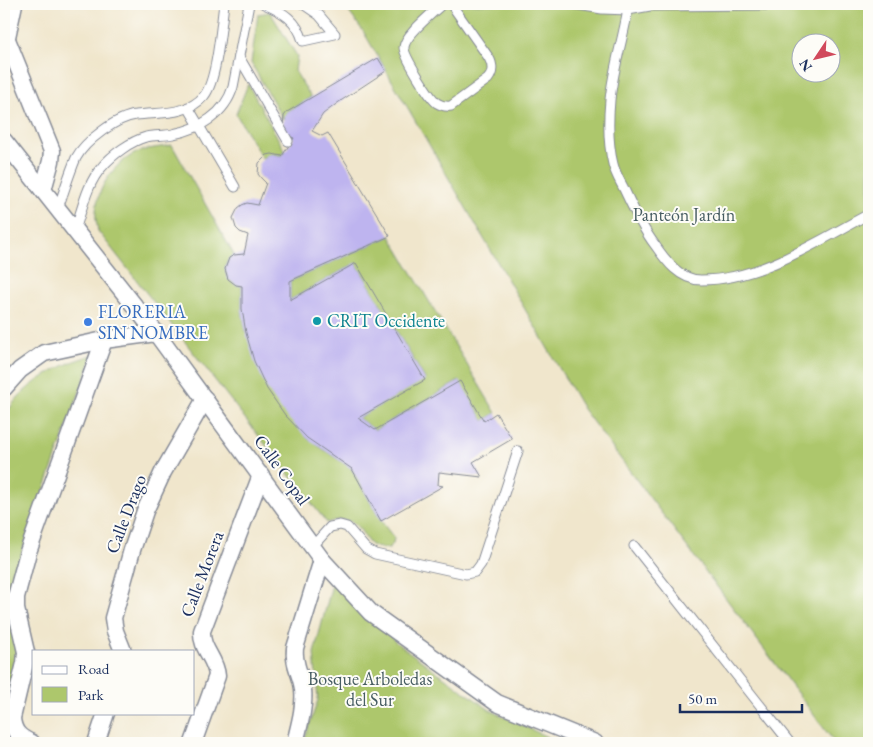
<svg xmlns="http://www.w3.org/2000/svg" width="873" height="747" font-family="'EB Garamond',serif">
  <rect width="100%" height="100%" fill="#fdfcf7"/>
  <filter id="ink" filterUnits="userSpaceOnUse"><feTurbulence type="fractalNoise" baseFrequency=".02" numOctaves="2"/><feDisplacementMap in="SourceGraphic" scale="10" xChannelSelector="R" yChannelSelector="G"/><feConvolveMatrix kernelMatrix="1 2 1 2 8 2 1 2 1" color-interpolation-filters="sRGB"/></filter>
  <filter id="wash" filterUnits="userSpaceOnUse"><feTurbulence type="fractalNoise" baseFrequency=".0096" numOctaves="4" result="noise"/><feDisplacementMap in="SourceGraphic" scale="20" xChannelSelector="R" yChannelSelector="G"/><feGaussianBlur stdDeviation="1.12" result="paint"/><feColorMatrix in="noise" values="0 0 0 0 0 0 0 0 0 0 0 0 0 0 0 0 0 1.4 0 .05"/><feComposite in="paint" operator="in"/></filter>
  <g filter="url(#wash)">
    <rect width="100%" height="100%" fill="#f0e6cc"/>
    <g fill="#adc76c" stroke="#647b65" fill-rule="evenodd">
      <path d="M343 4H869V743H835L583 409 363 31ZM800 42H830V72H800Z"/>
      <path d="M270 12 297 56 295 71 311 97 287 112 283 119 251 63 258 14Z"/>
      <path d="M248 84 285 151 282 156 272 154 262 158 236 114Z"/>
      <path d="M172 145 234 255C219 265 225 283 242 286V309L246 333 307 438 352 469 381 521 394 538 393 544 389 548C384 548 377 548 373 546 368 544 366 538 363 534 354 519 342 517 327 523L98 231C97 225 95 217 96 211 98 185 116 160 141 151 150 148 162 147 172 145Z"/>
      <path d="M390 236 496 413 484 421 459 381 375 430 358 418 425 379 356 263 290 300V281Z"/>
      <path d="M93 355 21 554 22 654 4 706V420C15 388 61 363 93 355Z"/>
      <path d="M333 581 398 644 490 710 560 743H303L318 700 314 653Z"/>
    </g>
    <g id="blocks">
      <path fill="#beb4ef" d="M378 58 386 71 339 102 323 114 312 131 322 136 328 133 390 236 290 281V300L356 263 425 380 358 418 375 430 460 381 484 421 496 413 512 439 473 462 482 477 439 472 438 485 443 486 381 521 352 469 307 438 285 415 267 389 254 361 246 333 242 309V286L236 285 228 279 225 269 229 258 234 255 244 254 248 235 240 232 236 228 233 218 238 208 242 205 247 203 258 205 266 183 261 178 258 174 259 163 267 155 272 154 282 156 294 138 289 136 283 127 284 116 287 112Z"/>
    </g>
  </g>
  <g filter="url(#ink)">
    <use href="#blocks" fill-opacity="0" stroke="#868a95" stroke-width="1"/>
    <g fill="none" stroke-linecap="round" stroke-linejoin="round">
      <g stroke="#868a95" stroke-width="11">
        <g id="lane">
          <path d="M264 4C283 12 297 20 303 41L335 34 319 15 303 4"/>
          <path d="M442 4C433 13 405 35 404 47 403 55 430 98 437 103 442 106 446 107 451 106L488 79C493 73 493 65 489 58L451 4"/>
          <path d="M572 4 602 9 628 10 650 6 777 5 796 4"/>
          <path d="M629 4C624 36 613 68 610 100 608 122 608 144 613 164 615 173 620 181 624 189 633 208 642 228 655 245 666 261 680 280 701 280 761 280 818 241 869 214"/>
          <path d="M239 57 288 141"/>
          <path d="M188 107 235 187"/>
          <path d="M58 208C64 192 69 174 76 158 85 141 117 117 136 115 159 112 187 116 204 96 217 81 221 25 224 4"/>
          <path d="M75 230C82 210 87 183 102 167 112 155 131 141 146 137 155 135 164 136 173 134 200 129 225 114 233 87L249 4"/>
          <path d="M634 546 790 743"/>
          <path d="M312 547 330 527 340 525 347 527 366 549 375 554 466 574 475 572 481 564 518 451"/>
        </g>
      </g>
      <g stroke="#868a95" stroke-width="19">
        <g id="street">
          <path d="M4 32 52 151 51 161 43 190"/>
          <path d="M7 37 14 4"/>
          <path d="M4 141 156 333 322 560 371 613 497 703 595 743"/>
          <path d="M4 388 20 370 44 353 104 340 156 333"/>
          <path d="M123 651 115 631 113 618 132 550 145 511 163 472 205 399"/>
          <path d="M32 743C20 738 13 732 12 718L25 663 26 652 16 609V597L28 552 104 340"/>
          <path d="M96 743 106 713"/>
          <path d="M193 743 217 676C216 658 201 650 202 631L261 475"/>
          <path d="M295 743C299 726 305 707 303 689 301 673 293 665 295 648L322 560"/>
        </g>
      </g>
      <use href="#lane" stroke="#fff" stroke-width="9"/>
      <use href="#street" stroke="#fff" stroke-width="16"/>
    </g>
  </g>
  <circle fill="#0f9aa8" stroke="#fdfcf7" stroke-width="2" cx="317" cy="321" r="5"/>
  <circle fill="#3f7fe0" stroke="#fdfcf7" stroke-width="2" cx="88" cy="322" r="5"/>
  <g text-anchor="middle" stroke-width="4" stroke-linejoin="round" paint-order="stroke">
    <g font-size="18" fill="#475d62" stroke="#fdfcf7">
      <text x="684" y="221">Panteón Jardín</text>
      <text x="370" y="685">Bosque Arboledas<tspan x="370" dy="21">del Sur</tspan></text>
    </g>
    <g font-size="18" fill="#366cbe" stroke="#fdfcf7" text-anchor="start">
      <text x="98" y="318">FLORERIA<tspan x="98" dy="21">SIN NOMBRE</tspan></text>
    </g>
    <g font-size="18" fill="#0d838f" stroke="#fdfcf7" text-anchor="start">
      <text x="327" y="327">CRIT Occidente</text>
    </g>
    <g font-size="18" fill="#1b2f5e" stroke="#fdfcf7">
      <text transform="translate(282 470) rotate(54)" y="6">Calle Copal</text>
      <text transform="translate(126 514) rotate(-69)" y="6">Calle Drago</text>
      <text transform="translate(202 574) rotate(-69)" y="6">Calle Morera</text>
    </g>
  </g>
  <rect width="873" height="747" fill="none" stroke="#fdfcf7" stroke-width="20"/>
  <rect x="32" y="650" width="162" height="65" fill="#fdfcf7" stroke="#a3aaba"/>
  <rect x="42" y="666" width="25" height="8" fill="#ffffff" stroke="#a3aaba"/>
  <text x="78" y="674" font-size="15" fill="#1b2f5e">Road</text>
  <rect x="42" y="687" width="25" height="15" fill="#adc76c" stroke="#a3aaba"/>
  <text x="78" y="700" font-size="15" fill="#1b2f5e">Park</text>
  <g transform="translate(816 58) rotate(235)"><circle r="24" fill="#fdfcf7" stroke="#a3aaba"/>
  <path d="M0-4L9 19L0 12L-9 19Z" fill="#d1495b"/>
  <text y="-8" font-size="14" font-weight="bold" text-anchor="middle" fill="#1b2f5e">N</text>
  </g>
  <path d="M680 704v8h122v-8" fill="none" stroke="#1b2f5e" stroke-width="2.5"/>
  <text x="688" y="704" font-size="15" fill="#1b2f5e" stroke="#fdfcf7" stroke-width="4" paint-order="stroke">50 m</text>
</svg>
